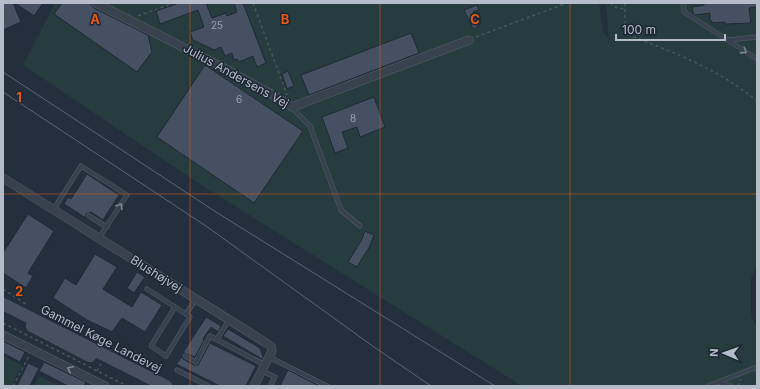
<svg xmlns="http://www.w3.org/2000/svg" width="760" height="389" font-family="Inter,sans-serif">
  <rect width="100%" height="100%" fill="#242f3e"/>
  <g fill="#263c3f">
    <path d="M55 3H599L603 32 609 40 606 4 757 3V265L751 279V317L757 328V386H522L192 179 23 65Z"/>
    <path d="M3 356 22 365 11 386H3Z"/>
    <path d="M39 376 60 386H34Z"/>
  </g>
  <g fill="#455162" stroke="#1f2835">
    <path d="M3 3H13L21 22 3 30Z"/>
    <path d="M15 3H43L34 16Z"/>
    <path d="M62 3H88L91 4 94 8 148 35 152 52 137 72 54 14Z"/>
    <path d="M179 3H206L212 18 226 13 227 16 237 12 234 3H243L266 63 257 67 253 56 239 62 237 59 234 60 232 53 225 56 221 47 214 50 193 40 190 32 204 27 198 10 160 24 156 11Z"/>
    <path d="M704 3H757V7L749 8 751 23 725 24V22L712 23V21H710V13L695 15 693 13 692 7 704 5Z"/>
    <path d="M477 5 479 10 473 12 479 26 473 29 464 10Z"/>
    <path d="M411 33 419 53 309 95 301 75Z"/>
    <path d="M205 65 303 131 254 203 157 137Z"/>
    <path d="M288 71 294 86 287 89 282 74Z"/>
    <path d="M374 97 385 127 360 137 357 127 342 132 348 148 335 153 322 117Z"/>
    <path d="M87 174 119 195 103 220 91 212 86 214V218L64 204 68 197 71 199Z"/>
    <path d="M28 214 54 231 28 273 33 276 26 288 3 273V253Z"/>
    <path d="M365 231 374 235 370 246 357 267 348 262 361 241Z"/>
    <path d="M95 254 117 267 103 289 132 307 141 292 162 305 145 332 122 318 112 332 87 320 53 298 65 278 76 285Z"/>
    <path d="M137 272 145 277 134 293 127 288Z"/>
    <path d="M206 317 221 326 218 332 211 327 203 339 204 340 195 357 184 353V351Z"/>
    <path d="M228 329 260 348 263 357 262 359 223 336Z"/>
    <path d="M3 341 25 352 20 362 3 353Z"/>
    <path d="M210 343 256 366 246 386H220L176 364 182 357 183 359 194 365H198Z"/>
    <path d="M44 362 86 382 84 386H68L39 371Z"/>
    <path d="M28 363 39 368 30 386H17Z"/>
    <path d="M288 370 319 386H280Z"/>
  </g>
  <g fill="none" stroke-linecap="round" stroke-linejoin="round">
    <g stroke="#565f6c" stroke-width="5">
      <g id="lane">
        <path d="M683 3 684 12 757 59"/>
        <path d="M728 40 757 37"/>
        <path d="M292 108 310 126 341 210 360 226"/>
        <path d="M53 210 81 166 127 195 99 238"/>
        <path d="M89 216 107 227"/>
        <path d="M147 289 186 314"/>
        <path d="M175 307 151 346 166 356 190 317 186 314 196 299"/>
        <path d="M217 339 229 320"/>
        <path d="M185 356 196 362 210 336 265 365"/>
        <path d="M269 357 327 386"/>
        <path d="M177 370 208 386"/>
        <path d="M262 371 275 377 270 386"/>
        <path d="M719 382 731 386"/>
        <path d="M708 386 757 367"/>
      </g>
    </g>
    <g stroke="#565f6c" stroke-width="9">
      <g id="street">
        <path d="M96 3 222 67 275 96 292 107 469 40"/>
        <path d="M3 178 271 346 272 351 254 386"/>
        <path d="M3 335 105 386"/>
      </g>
    </g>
    <g stroke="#565f6c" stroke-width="12">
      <g id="secondary">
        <path d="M3 304 166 386"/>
        <path d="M32 326 90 356"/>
      </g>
    </g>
    <g stroke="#44595c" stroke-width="1.5" stroke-dasharray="3 3" stroke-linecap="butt">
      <path d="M253 3 287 95"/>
      <path d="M610 3 617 8 625 9"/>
      <path d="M625 3C625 17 622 27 634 37 678 54 721 71 757 101"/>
      <path d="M138 16 174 3"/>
      <path d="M476 37 567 3"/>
      <path d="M3 289 27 305"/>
      <path d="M3 323 127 386"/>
      <path d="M97 371 101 364"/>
      <path d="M13 386 29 356"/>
      <path d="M738 386 741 379"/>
    </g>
    <use href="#lane" stroke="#38414e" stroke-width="4"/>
    <use href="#street" stroke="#38414e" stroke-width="8"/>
    <use href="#secondary" stroke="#465061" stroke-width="11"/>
    <g stroke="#5a6575" stroke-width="1">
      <path d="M3 72 216 212 495 386"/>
      <path d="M3 92 206 226 374 347 431 386"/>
    </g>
  </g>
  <defs><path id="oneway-chevron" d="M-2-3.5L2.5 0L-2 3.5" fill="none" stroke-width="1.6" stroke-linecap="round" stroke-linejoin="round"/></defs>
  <g stroke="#7c8592">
    <use href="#oneway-chevron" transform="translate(744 51) rotate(33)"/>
    <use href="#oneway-chevron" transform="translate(120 206) rotate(-58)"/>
    <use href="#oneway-chevron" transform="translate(70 369) rotate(-153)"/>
  </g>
  <path fill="none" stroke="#e8590c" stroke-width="1" stroke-opacity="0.55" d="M190 3V386M380 3V386M570 3V386M3 194H757"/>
  <g text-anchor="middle" stroke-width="3" stroke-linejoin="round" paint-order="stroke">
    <g font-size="10" fill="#98a1af">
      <text x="217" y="29">25</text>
      <text x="239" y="103">6</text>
      <text x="353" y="122">8</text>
    </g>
    <g font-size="12" fill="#b4bcc9" stroke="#1d2633">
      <text transform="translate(236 76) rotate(29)" y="4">Julius Andersens Vej</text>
      <text transform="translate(156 274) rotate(32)" y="4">Blushøjvej</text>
      <text transform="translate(101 339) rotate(27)" y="4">Gammel Køge Landevej</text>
    </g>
  </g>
  <g font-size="13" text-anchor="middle" font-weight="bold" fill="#e8590c" stroke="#1d2633" stroke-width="3" stroke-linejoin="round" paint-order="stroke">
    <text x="95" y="24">A</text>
    <text x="285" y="24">B</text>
    <text x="475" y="24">C</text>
    <text x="19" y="102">1</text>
    <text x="19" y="296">2</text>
  </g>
  <rect width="760" height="389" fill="none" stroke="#b4bcc9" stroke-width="8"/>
  <g transform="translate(724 353) rotate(272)" stroke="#1d2633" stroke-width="3" paint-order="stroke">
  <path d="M0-3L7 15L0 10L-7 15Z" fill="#b4bcc9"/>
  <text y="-6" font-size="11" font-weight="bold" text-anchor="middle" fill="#b4bcc9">N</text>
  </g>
  <path d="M616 34v6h109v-6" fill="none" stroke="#b4bcc9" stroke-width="2"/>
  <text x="622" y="34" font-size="12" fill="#b4bcc9" stroke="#1d2633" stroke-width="3" paint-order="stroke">100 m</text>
</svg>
